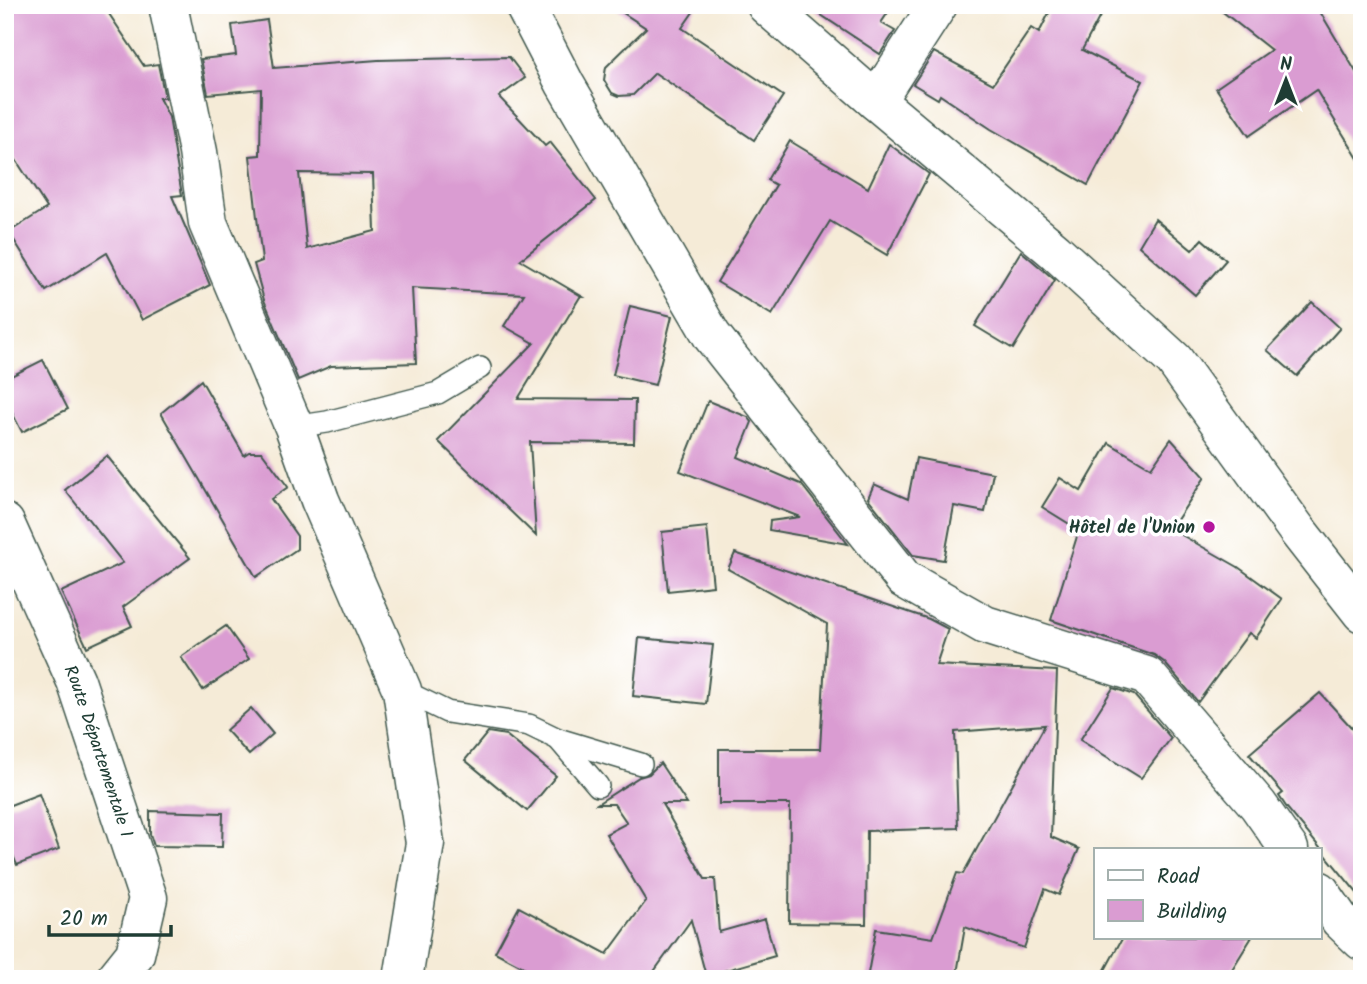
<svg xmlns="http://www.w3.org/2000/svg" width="1367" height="984" font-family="Kalam,sans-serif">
  <rect width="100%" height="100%" fill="#fff"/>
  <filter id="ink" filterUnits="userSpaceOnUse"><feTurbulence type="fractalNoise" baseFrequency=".0143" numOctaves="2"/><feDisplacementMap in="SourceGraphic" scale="14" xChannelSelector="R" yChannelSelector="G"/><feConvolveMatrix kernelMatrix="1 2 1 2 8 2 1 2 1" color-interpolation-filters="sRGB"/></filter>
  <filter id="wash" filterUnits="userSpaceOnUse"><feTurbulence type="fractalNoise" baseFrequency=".00686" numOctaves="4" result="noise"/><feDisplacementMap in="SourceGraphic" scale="28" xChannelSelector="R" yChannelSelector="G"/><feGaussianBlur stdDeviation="1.57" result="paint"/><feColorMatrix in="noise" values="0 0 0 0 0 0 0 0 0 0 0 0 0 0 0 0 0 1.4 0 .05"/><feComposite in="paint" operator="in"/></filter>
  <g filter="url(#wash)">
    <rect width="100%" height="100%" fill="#f5ebd7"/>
    <g id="blocks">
      <g fill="#da9cd2" fill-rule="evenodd">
        <path d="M5 5H103L144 66 158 64 165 98H159L169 117 182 195 172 196 210 285 142 320 107 253 46 291 9 232 47 208 5 143Z"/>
        <path d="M611 5H698L682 28 783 96 754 140 655 73 633 95 619 96 612 93 604 80 606 67 646 28Z"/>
        <path d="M806 5H893L881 23 895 31 880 54Z"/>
        <path d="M1053 5H1106L1082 50 1143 81 1088 185 991 129 940 95 938 99 913 84 934 52 993 84 1031 28 1039 33Z"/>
        <path d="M1214 5H1316L1362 82V165L1316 90 1249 136 1216 88 1271 50Z"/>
        <path d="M267 20 274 68 378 60 509 57 525 78 499 97 545 146 550 142 596 200 520 260 583 297H580L518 399 635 400 634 443 530 442 536 536 438 441 534 343 504 326 524 294 412 288 416 363 331 366 298 380 264 300 254 264 262 261 250 156 260 155 261 89 208 94 201 59 236 55 232 25ZM299 173 373 174 375 231 307 249Z"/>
        <path d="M790 141 868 188 889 144 929 174 887 255 830 221 772 315 717 282 776 185 767 180Z"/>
        <path d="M1155 219 1192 250 1202 239 1226 260 1195 295 1139 246Z"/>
        <path d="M1021 251 1055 280 1013 349 975 326Z"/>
        <path d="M1312 302 1340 328 1297 376 1267 350Z"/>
        <path d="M630 306 672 316 655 385 613 375Z"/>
        <path d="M43 360 68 409 22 432 5 399V379Z"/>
        <path d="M201 380 244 455 249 452H262L288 487 271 499 297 536V549L256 577 161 413Z"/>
        <path d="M708 401 748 417 752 422 738 457 801 484 848 544 769 530 770 521 800 517 680 471Z"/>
        <path d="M1171 439 1205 477 1171 529 1238 567 1282 599 1256 638 1249 633 1198 702 1164 662 1154 655 1051 620 1079 530 1042 507 1060 478 1081 491 1109 443 1151 468Z"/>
        <path d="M107 456 190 558 123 607 132 626 87 647 61 592 123 563 65 490Z"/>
        <path d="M916 458 993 473 985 512 954 506 944 560 913 555 868 498 874 484 908 499Z"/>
        <path d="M707 527 713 586 668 591 662 532Z"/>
        <path d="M735 553 929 619 948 629 936 665 1057 671 1051 837 1079 849 1059 895 1045 889 1024 948 965 927 956 979H867L876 929 933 938 957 873 963 874 1045 725 955 732 958 828 867 831 866 924 789 923 790 804H719V749H820L827 624 728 569Z"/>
        <path d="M226 626 249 659 203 690 181 657Z"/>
        <path d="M639 638 713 645 706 704 633 696Z"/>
        <path d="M1113 688 1134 695 1171 738 1141 778 1080 740Z"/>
        <path d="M1320 693 1362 739V899L1287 808 1279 796 1283 793 1249 754Z"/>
        <path d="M251 708 273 734 249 755 226 730Z"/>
        <path d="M488 732 506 735 556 776 527 811 465 760Z"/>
        <path d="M660 763 687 804H662L705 879H715L719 932 765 919 775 956 706 976 691 920 650 977 653 979H546L495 952 519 907 607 954 646 901 606 834 627 823 614 804H597L639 777 649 774Z"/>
        <path d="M39 794 59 849 17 865 5 835V807Z"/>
        <path d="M150 811 223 813 222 847 154 846 150 834Z"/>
        <path d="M1123 937H1252L1226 979H1100Z"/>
      </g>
    </g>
  </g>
  <g filter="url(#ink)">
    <use href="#blocks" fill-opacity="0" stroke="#3f574c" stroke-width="2"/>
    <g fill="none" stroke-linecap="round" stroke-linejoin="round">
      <g stroke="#3f574c" stroke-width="24">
        <g id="lane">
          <path d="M294 427 327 422 438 393 480 368"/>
          <path d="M402 690 447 712 529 725 558 739 641 764"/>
          <path d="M558 739 598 786"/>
        </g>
      </g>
      <g stroke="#3f574c" stroke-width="41">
        <g id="street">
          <path d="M168 5 198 152 208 223 294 427 320 500 402 690 425 843 403 979"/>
          <path d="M524 5 565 84 712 336 904 579 985 625 1147 676 1258 805 1289 849"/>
          <path d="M766 5 876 101 1055 251 1174 360 1297 530 1362 613"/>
          <path d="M876 101 938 5"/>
          <path d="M1320 891 1340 920 1362 941"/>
        </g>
      </g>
      <g stroke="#3f574c" stroke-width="41">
        <g id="secondary">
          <path id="s1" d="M5 523 76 681 148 898 135 954 115 979"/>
        </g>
      </g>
      <use href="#lane" stroke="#fff" stroke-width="21"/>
      <use href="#street" stroke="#fff" stroke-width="38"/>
      <use href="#secondary" stroke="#fff" stroke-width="38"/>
    </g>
  </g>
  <circle fill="#b5179e" stroke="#fff" stroke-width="2.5" cx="1209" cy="527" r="7"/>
  <g text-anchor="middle" stroke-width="7" stroke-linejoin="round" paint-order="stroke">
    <g font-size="18" font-weight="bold" fill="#1f3d34" stroke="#fff" text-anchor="end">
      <text x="1195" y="533">Hôtel de l'Union</text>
    </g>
    <g font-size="18" fill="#1f3d34" stroke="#fff">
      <text dy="6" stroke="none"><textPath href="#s1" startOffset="247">Route Départementale 1</textPath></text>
    </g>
  </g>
  <rect width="1367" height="984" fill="none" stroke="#fff" stroke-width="28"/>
  <rect x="1094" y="848" width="228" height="91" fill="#ffffff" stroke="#a5b1ae" stroke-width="2"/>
  <rect x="1108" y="870" width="35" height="10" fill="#ffffff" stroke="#a5b1ae" stroke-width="2"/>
  <text x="1157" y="883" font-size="21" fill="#1f3d34">Road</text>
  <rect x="1108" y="900" width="35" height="21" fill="#da9cd2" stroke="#a5b1ae" stroke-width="2"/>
  <text x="1157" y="918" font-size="21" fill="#1f3d34">Building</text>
  <g transform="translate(1286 80)" stroke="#ffffff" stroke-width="5" paint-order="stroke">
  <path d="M0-5L12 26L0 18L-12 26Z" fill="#1f3d34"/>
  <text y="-10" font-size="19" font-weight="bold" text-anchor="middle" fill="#1f3d34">N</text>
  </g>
  <path d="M49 925v10h122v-10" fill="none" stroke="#1f3d34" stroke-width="3.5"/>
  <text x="60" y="925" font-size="21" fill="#1f3d34" stroke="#ffffff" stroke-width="5" paint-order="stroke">20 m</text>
</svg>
